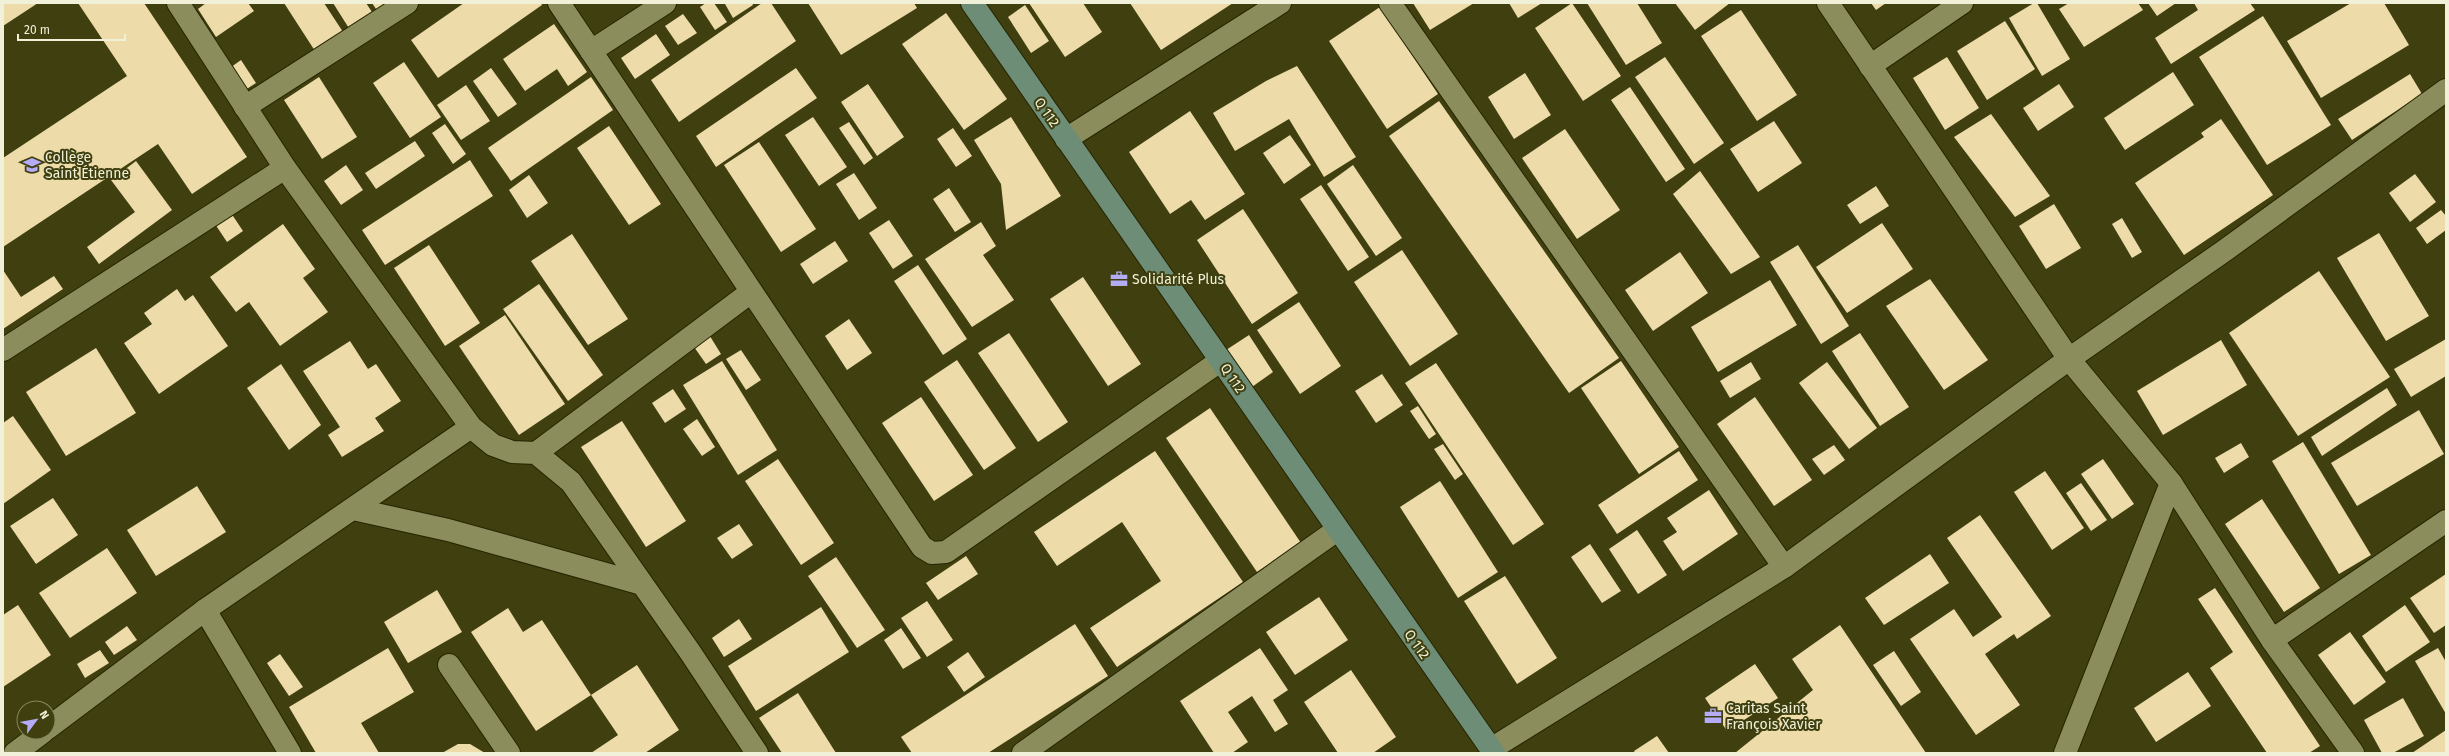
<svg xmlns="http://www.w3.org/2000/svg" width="2449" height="756" font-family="'Fira Sans',sans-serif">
  <rect width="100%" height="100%" fill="#3f3f0f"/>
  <g fill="#eedbaa">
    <path d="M3 3H38L3 26Z"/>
    <path d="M78 3H144L247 157 192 194 158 144 3 247V158L127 76Z"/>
    <path d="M206 3H248L254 11 216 37 198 9Z"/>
    <path d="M284 3H324L343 32 315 51Z"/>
    <path d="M333 3H366L376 18 352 33Z"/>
    <path d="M372 3H393L378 12Z"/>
    <path d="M464 3H541L542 5 438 78 411 40Z"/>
    <path d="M706 3H714L727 22 715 30 700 7Z"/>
    <path d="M726 3H752L753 5 733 18 725 4Z"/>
    <path d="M762 3H771L796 41 679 122 651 80Z"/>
    <path d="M808 3H914L917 8 841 55Z"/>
    <path d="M1029 3H1083L1102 32 1065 57Z"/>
    <path d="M1130 3H1233L1161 50Z"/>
    <path d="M1413 3H1474L1430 30Z"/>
    <path d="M1509 3H1542L1518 18Z"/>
    <path d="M1572 3 1621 76 1583 101 1535 28Z"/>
    <path d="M1587 3H1637L1662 43 1626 65Z"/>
    <path d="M1675 3H1730L1695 30Z"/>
    <path d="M1871 3H1886L1876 10Z"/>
    <path d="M2034 3H2037L2070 59 2042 76 2009 18Z"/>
    <path d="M2069 3H2138L2143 10 2084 47 2059 9Z"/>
    <path d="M2148 3H2176L2157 16Z"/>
    <path d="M2194 3H2250L2255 10 2171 64 2155 38 2198 10Z"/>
    <path d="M2351 3H2384L2409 45 2321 98 2287 41Z"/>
    <path d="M1025 5 1049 41 1031 53 1008 17Z"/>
    <path d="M1380 7 1438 94 1387 129 1329 41Z"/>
    <path d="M1741 10 1797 95 1757 121 1701 36Z"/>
    <path d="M946 13 1007 99 964 130 902 44Z"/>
    <path d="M683 14 697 33 678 45 665 26Z"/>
    <path d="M2263 16 2331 125 2267 165 2199 57Z"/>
    <path d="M2005 21 2035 69 1987 100 1957 51Z"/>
    <path d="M554 24 587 72 568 86 557 69 525 91 503 59Z"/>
    <path d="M656 34 670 55 635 79 621 58Z"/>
    <path d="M1665 57 1724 143 1694 164 1635 77Z"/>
    <path d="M1947 57 1979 108 1945 130 1913 78Z"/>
    <path d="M241 60 256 83 242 92 227 70Z"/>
    <path d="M404 62 441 117 410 138 373 83Z"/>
    <path d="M1297 66 1356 157 1324 177 1289 119 1235 151 1213 113 1266 81Z"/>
    <path d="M491 68 517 104 498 117 473 81Z"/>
    <path d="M796 68 817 98 716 167 696 136Z"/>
    <path d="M2173 72 2194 105 2125 150 2104 118Z"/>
    <path d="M1525 73 1551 115 1514 139 1488 97Z"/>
    <path d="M2410 74 2422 94 2352 140 2338 119Z"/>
    <path d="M319 77 357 137 322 159 284 100Z"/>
    <path d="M591 77 613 110 511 181 488 148Z"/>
    <path d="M868 84 904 137 877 156 841 102Z"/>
    <path d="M2059 84 2074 107 2038 131 2023 108Z"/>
    <path d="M466 85 490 121 461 140 437 105Z"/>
    <path d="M1630 87 1685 169 1666 182 1611 100Z"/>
    <path d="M1439 101 1619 358 1569 393 1389 136Z"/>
    <path d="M1190 111 1245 194 1205 220 1191 200 1170 214 1129 152Z"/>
    <path d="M1991 114 2050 196 2015 217 1954 137Z"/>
    <path d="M813 117 847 167 819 186 785 135Z"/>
    <path d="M1011 117 1061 196 1006 230 1001 184 974 140Z"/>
    <path d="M2221 119 2273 195 2184 255 2135 183 2204 137 2201 133Z"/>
    <path d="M1774 121 1802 163 1758 192 1730 149Z"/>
    <path d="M849 122 873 158 864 165 839 128Z"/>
    <path d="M445 124 466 154 453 164 432 133Z"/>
    <path d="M609 126 661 204 629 225 577 148Z"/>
    <path d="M953 128 972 156 956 167 937 139Z"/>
    <path d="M1565 129 1620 210 1577 239 1522 158Z"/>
    <path d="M1290 135 1311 165 1284 184 1263 153Z"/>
    <path d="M415 141 425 156 376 189 365 173Z"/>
    <path d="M759 142 816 229 781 252 724 165Z"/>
    <path d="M470 160 493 196 385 265 362 230Z"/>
    <path d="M136 161 172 210 99 264 87 247 135 212 111 180Z"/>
    <path d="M346 165 363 190 341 205 324 181Z"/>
    <path d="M1353 165 1402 238 1376 256 1327 184Z"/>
    <path d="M1700 171 1760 257 1731 274 1673 194Z"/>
    <path d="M854 173 877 208 859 220 836 184Z"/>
    <path d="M2415 174 2436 202 2410 222 2389 193Z"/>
    <path d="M529 175 548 203 527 218 509 190Z"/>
    <path d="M1321 185 1369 257 1348 271 1300 199Z"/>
    <path d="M1876 186 1889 206 1860 224 1847 205Z"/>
    <path d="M949 188 971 222 955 232 933 199Z"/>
    <path d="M2054 204 2081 248 2046 269 2019 226Z"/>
    <path d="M1243 209 1298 293 1252 324 1197 240Z"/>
    <path d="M2441 210 2446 216V230L2427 244 2416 228Z"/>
    <path d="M231 213 243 231 227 242 215 224Z"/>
    <path d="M2122 218 2142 252 2132 258 2112 224Z"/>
    <path d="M889 220 913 256 893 269 869 233Z"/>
    <path d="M981 222 996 246 983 255 1014 300 972 327 925 259Z"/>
    <path d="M1882 223 1913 269 1847 313 1816 267Z"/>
    <path d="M283 224 315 269 303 278 328 312 280 346 249 302 236 312 210 277Z"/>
    <path d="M2379 233 2429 316 2386 341 2337 258Z"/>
    <path d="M572 234 628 319 588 345 531 261Z"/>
    <path d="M835 241 848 261 813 284 800 264Z"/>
    <path d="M429 245 480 323 445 346 394 268Z"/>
    <path d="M1798 245 1849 326 1821 344 1770 262Z"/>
    <path d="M1402 250 1458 334 1410 366 1354 282Z"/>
    <path d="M1680 252 1708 293 1653 331 1625 290Z"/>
    <path d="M918 265 967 339 943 355 894 281Z"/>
    <path d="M3 270 21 297 54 276 63 289 3 329Z"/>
    <path d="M2319 271 2390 377 2298 436 2229 333Z"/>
    <path d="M1083 277 1141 364 1108 386 1050 299Z"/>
    <path d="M1930 279 1988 360 1944 390 1886 306Z"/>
    <path d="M1770 280 1797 325 1718 372 1691 327Z"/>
    <path d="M539 284 603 375 568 401 503 309Z"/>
    <path d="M177 289 185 301 193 295 228 346 159 394 124 343 152 324 144 313Z"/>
    <path d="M1299 302 1341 366 1300 394 1257 330Z"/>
    <path d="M505 315 565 404 519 435 459 346Z"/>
    <path d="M849 319 872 353 847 370 825 336Z"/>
    <path d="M708 333 721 354 706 364 692 344Z"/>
    <path d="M1009 333 1068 422 1038 442 978 353Z"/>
    <path d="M1860 333 1909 407 1880 426 1832 351Z"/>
    <path d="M1249 335 1273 372 1249 389 1223 352Z"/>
    <path d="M2446 339V376L2411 397 2394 369Z"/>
    <path d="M2221 340 2247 385 2163 435 2137 391Z"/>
    <path d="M350 341 368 369 376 364 401 401 375 418 384 431 342 457 328 435 340 427 303 371Z"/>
    <path d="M96 348 136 413 66 456 26 392Z"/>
    <path d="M741 350 761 380 746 390 726 359Z"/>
    <path d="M957 360 1016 448 984 470 924 382Z"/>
    <path d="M722 361 777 450 738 475 683 385Z"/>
    <path d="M1621 361 1679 447 1639 474 1581 388Z"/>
    <path d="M1751 362 1761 379 1730 398 1720 381Z"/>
    <path d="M1827 362 1877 428 1849 449 1799 383Z"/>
    <path d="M1436 363 1544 524 1513 545 1405 383Z"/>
    <path d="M281 364 321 425 289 450 247 388Z"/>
    <path d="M1382 374 1403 405 1376 423 1355 391Z"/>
    <path d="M2387 388 2397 405 2322 456 2311 437Z"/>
    <path d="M673 389 686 409 665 423 652 403Z"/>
    <path d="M921 397 973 475 934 501 882 423Z"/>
    <path d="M1755 397 1812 480 1774 506 1717 424Z"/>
    <path d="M1418 406 1436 434 1429 439 1410 411Z"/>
    <path d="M1210 408 1301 543 1257 572 1166 438Z"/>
    <path d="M2419 410 2444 454 2357 506 2331 463Z"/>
    <path d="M13 416 51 470 3 504V423Z"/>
    <path d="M697 419 715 447 702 456 683 429Z"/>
    <path d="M622 421 686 521 646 547 581 447Z"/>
    <path d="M2303 442 2371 555 2339 574 2272 461Z"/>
    <path d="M2241 443 2249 457 2224 473 2215 458Z"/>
    <path d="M1443 444 1463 474 1455 480 1434 449Z"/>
    <path d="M1834 445 1845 460 1824 475 1812 459Z"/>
    <path d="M1155 451 1243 582 1117 667 1090 628 1161 581 1122 522 1057 566 1034 532Z"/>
    <path d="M1679 451 1698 480 1617 534 1598 505Z"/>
    <path d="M778 459 834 543 801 565 745 481Z"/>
    <path d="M2103 459 2134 504 2112 519 2081 474Z"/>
    <path d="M2045 471 2084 528 2052 550 2014 492Z"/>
    <path d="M1440 481 1498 572 1458 598 1400 507Z"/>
    <path d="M2081 483 2107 520 2091 531 2066 493Z"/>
    <path d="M197 486 226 532 156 576 127 530Z"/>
    <path d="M1709 490 1738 534 1683 571 1663 541 1677 532 1667 518Z"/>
    <path d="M53 498 78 535 36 564 10 526Z"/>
    <path d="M2262 499 2320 588 2284 612 2225 524Z"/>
    <path d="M1980 515 2051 616 2017 639 2014 634 1985 654 2020 705 1976 735 1910 639 1954 609 1973 637 2002 617 1947 538Z"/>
    <path d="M739 524 753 545 732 559 717 538Z"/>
    <path d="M1637 530 1667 575 1638 594 1609 549Z"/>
    <path d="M1590 544 1621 591 1602 603 1571 557Z"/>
    <path d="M107 548 137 593 70 638 39 593Z"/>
    <path d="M1930 554 1949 583 1884 625 1865 598Z"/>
    <path d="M966 556 978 574 938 600 926 583Z"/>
    <path d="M836 557 885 630 857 648 808 576Z"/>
    <path d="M2446 574V625L2434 633 2410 598Z"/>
    <path d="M1505 576 1557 658 1517 684 1464 601Z"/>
    <path d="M2215 588 2320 746 2309 753H2267L2210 668 2233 652 2198 599Z"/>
    <path d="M437 590 462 632 408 663 384 622Z"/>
    <path d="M1319 597 1348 640 1295 675 1266 632Z"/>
    <path d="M927 601 953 640 927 657 901 618Z"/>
    <path d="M18 605 51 655 3 687V615Z"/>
    <path d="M2405 605 2430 642 2386 672 2362 636Z"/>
    <path d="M821 607 849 652 756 711 728 666Z"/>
    <path d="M508 608 523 632 542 620 591 695 536 731 471 632Z"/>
    <path d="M739 619 752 639 724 657 712 638Z"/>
    <path d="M1075 624 1108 676 988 753H912L901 737Z"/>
    <path d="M1840 625 1926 753H1735L1813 690 1792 659Z"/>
    <path d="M127 626 137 640 114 655 105 642Z"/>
    <path d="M901 628 921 658 903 669 884 640Z"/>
    <path d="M2350 632 2386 682 2354 705 2318 655Z"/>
    <path d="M388 648 414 692 361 723 379 753H316L289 707Z"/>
    <path d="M1260 648 1288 690 1273 700 1288 724 1275 732 1252 696 1228 712 1248 742 1232 753H1214L1180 701Z"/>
    <path d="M2438 648 2446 662V714L2415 661Z"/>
    <path d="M100 650 109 663 85 678 77 664Z"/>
    <path d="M1894 651 1921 692 1901 706 1873 665Z"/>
    <path d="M968 652 985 677 964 692 947 667Z"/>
    <path d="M280 654 303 687 289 696 267 663Z"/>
    <path d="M1755 664 1778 698 1727 731 1705 698Z"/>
    <path d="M637 665 679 730 645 753H591L618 735 591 695Z"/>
    <path d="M1351 670 1396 737 1373 753H1338L1304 702Z"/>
    <path d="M2188 672 2211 706 2156 742 2134 708Z"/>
    <path d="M798 693 836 753H782L759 718Z"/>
    <path d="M2403 698 2424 736 2393 753H2382L2364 720Z"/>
    <path d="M2446 730V753H2412Z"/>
    <path d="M1657 736 1669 753H1635L1634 751Z"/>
    <path d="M458 744H470L485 753H442Z"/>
  </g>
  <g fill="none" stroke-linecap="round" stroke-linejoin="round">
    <g stroke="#262502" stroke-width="24">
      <g id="street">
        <path d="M178 3 285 168 471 427 493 445 512 452 536 453 571 482 690 652 757 753"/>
        <path d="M559 3 922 547 932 553 946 552 1220 361"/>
        <path d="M1390 3 1784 567"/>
        <path d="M1828 3 2069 359 2171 483 2272 640 2353 753"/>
        <path d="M591 51 665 3"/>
        <path d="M1870 66 1962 3"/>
        <path d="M245 107 407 3"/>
        <path d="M1066 139 1280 3"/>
        <path d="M3 350 285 168"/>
        <path d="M536 453 751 292"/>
        <path d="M353 509 448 530 642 584"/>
        <path d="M205 610 290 753"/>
        <path d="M2272 640 2446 521"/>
        <path d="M449 665 509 753"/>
        <path d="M48 728 205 610 471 427"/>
        <path d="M1491 749 1784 567 2069 359 2224 251 2446 90"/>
        <path d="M15 753 43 732"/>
        <path d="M1023 753 1337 530"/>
        <path d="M2065 753 2171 483"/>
      </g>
    </g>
    <g stroke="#262502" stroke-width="24">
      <path id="secondary" d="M972 3 1494 753"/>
    </g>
    <use href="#street" stroke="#8c8d5d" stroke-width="22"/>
    <use href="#secondary" stroke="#6d8d77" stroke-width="22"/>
  </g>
  <defs>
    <g id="school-bare" transform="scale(1.38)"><path d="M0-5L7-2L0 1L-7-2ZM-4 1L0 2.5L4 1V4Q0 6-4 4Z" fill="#b5acf8" stroke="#3f3f0f" stroke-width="2.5" paint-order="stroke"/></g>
    <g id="office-bare" transform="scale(1.38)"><path d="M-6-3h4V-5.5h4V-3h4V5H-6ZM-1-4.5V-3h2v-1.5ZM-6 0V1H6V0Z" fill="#b5acf8" stroke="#3f3f0f" stroke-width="2.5" paint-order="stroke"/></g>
  </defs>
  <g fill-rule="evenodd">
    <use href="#school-bare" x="32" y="165"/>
    <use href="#office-bare" x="1119" y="279"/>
    <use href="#office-bare" x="1713" y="716"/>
  </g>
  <g text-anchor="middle" stroke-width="4" stroke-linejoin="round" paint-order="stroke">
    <g font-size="14" fill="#f0f1d8" stroke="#3f3f0f">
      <text transform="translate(1047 112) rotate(55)" y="5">Q 112</text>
      <text transform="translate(1233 378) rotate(56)" y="5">Q 112</text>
      <text transform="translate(1417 644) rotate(55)" y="5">Q 112</text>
    </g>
    <g font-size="14" fill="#f0f1d8" stroke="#3f3f0f" text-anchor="start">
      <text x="45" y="162">Collège<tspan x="45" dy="16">Saint Étienne</tspan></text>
      <text x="1132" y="284">Solidarité Plus</text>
      <text x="1726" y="713">Caritas Saint<tspan x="1726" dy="16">François Xavier</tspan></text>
    </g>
  </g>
  <rect width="2449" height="756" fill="none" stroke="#f0f1d8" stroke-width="8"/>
  <g transform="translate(36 720) rotate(58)"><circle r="19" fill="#3f3f0f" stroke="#86865f"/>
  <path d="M0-3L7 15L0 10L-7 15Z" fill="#b5acf8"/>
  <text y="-6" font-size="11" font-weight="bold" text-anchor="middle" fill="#f0f1d8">N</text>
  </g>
  <path d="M18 34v6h107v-6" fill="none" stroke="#f0f1d8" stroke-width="2"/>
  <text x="24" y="34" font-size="12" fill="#f0f1d8" stroke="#3f3f0f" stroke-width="3" paint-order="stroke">20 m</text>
</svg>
